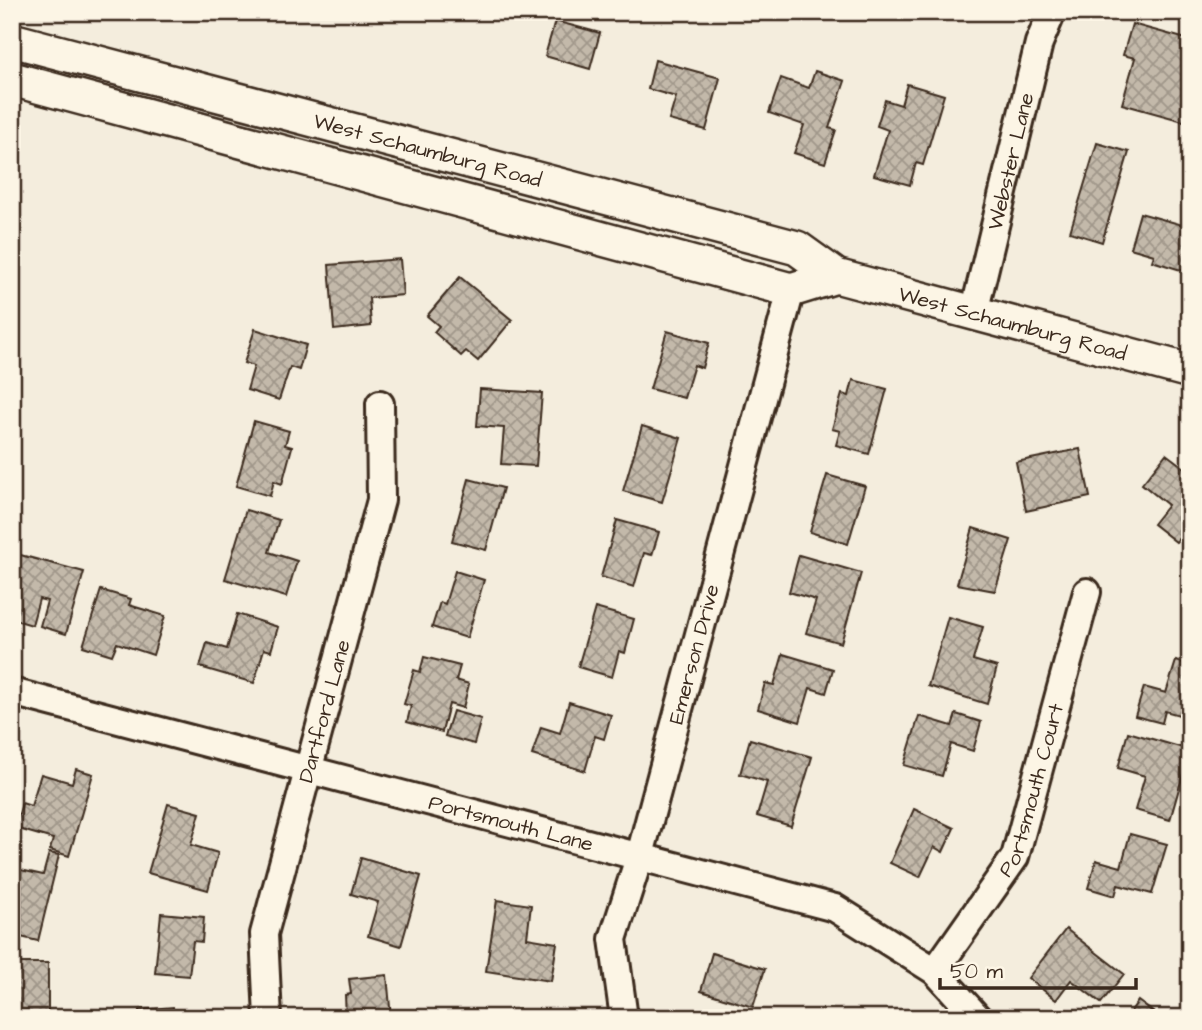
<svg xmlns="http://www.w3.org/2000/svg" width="1202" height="1030" font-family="'Architects Daughter',sans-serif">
  <defs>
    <pattern id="building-cross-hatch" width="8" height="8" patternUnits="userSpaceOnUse" patternTransform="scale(1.75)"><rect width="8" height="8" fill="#c3b9aa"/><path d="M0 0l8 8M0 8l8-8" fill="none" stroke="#a0978a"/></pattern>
  </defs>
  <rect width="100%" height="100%" fill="#f4eddd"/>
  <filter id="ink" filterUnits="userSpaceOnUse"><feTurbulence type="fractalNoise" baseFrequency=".0143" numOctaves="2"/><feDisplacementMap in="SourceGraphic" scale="14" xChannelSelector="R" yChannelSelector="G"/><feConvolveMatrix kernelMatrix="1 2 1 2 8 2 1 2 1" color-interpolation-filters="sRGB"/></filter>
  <g filter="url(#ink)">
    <g fill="url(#building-cross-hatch)" stroke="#3b2a1e" stroke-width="2">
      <path d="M555 21 600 33 590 69 545 56Z"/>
      <path d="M1132 24 1190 40V123L1122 104 1135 58 1123 55Z"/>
      <path d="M655 60 720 78 706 130 669 120 676 97 648 89Z"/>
      <path d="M815 71 845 81 829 128 836 130 825 163 794 153 804 125 769 113 781 78 809 88Z"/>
      <path d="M907 84 944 95 923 165 916 163 910 185 874 175 888 130 877 126 885 100 901 105Z"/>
      <path d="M1097 143 1129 152 1102 242 1070 232Z"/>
      <path d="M1140 213 1190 227V253L1184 271 1152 261 1154 255 1130 248Z"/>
      <path d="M400 259 403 295 369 298 371 326 334 330 329 265Z"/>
      <path d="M460 277 512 320 478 361 466 351 461 356 434 332 439 326 427 316Z"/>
      <path d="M255 329 306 345 299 370 290 367 279 400 247 390 254 366 244 363Z"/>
      <path d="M667 331 709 343 702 368 694 365 684 398 650 389Z"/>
      <path d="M853 380 887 389 869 454 836 445 840 431 832 429 842 394 849 396Z"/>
      <path d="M480 389 542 393 536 466 501 464 504 428 477 426Z"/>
      <path d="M254 421 289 431 285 445 292 447 282 484 274 481 270 496 236 486Z"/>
      <path d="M642 426 681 438 662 502 623 491Z"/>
      <path d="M1080 449 1090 497 1026 511 1016 462Z"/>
      <path d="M1166 454 1190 472V509L1185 515 1190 519V525L1176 542 1153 524 1168 505 1142 484Z"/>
      <path d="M827 475 865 486 848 544 810 532Z"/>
      <path d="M469 479 503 488 486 550 452 541Z"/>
      <path d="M246 510 279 520 269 552 297 561 286 597 225 579Z"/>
      <path d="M617 520 659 532 652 555 644 553 634 587 601 577Z"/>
      <path d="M973 528 1011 540 995 591 957 584Z"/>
      <path d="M13 553 84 572 66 634 40 626 47 601 39 599 32 625 12 619Z"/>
      <path d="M799 555 861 573 841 643 806 633 816 600 789 592Z"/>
      <path d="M455 571 484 580 467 638 432 627 440 602 445 604Z"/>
      <path d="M101 590 131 599 129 605 165 616 153 655 117 643 112 655 83 646Z"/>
      <path d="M1190 598V620L1184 618Z"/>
      <path d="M595 608 634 619 625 653 619 651 612 677 578 667Z"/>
      <path d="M237 614 278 627 271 651 264 649 254 683 200 667 207 643 227 649Z"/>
      <path d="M948 617 983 627 973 660 997 667 987 704 928 686Z"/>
      <path d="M783 654 833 669 826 693 810 688 800 722 758 709 765 683 774 685Z"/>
      <path d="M424 657 460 666 456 680 469 684 463 708 449 704 442 732 407 722 411 706 404 704 414 670 420 672Z"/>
      <path d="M1176 661 1190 665V718L1165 711 1162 723 1135 716 1144 687 1166 693Z"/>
      <path d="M569 702 611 715 604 739 595 736 585 771 532 755 541 727 560 733Z"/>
      <path d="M453 711 481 719 474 744 445 736Z"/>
      <path d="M956 714 981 722 973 751 951 744 942 776 904 765 919 716 952 726Z"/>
      <path d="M1128 732 1190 750 1170 820 1135 810 1145 776 1118 768Z"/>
      <path d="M750 739 812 757 791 826 757 816 767 782 740 774Z"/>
      <path d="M76 769 93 774 69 856 50 850 53 839 15 828 22 803 31 806 41 774 72 783Z"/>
      <path d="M168 804 200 813 191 845 218 853 208 890 148 873Z"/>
      <path d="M914 809 954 828 943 852 934 847 920 877 890 863Z"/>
      <path d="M1130 834 1167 844 1152 894 1118 885 1115 896 1088 888 1096 860 1121 867Z"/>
      <path d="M49 853 59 855 38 941 12 935V868L43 875Z"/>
      <path d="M361 858 421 876 401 946 368 936 378 902 351 894Z"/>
      <path d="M497 900 531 905 527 938 557 943 551 981 486 971Z"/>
      <path d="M161 913 204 917 202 942 193 941 189 976 155 973Z"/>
      <path d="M1066 929 1124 974 1101 1003 1071 980 1056 1000 1028 978Z"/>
      <path d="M712 953 765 969 753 1007 701 991Z"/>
      <rect x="12" y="963" width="36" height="55"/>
      <path d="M387 975 391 1018H346L345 995 351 994 349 979Z"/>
      <path d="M1138 1001 1157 1015 1155 1018H1126Z"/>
      <path d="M173 1007 174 1018H139V1010Z"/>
      <path d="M555 1011 556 1018H517Z"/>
    </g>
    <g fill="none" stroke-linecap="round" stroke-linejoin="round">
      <g stroke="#3b2a1e" stroke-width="32">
        <g id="minor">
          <path id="s1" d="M974 313 1039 43 1052 12"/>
          <path id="s2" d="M12 692 835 908 935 971 978 1018"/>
          <path id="s3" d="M935 971 1015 857 1087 592"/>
          <path id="s4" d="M268 1018 264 934 381 500 380 404"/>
          <path id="s5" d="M624 1018 613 939 640 855 791 290"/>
        </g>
      </g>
      <g stroke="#3b2a1e" stroke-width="38">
        <g id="major">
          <path id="s6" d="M12 40 797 248 836 276 1190 371"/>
          <path d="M12 79 791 290 836 276"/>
        </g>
      </g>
      <use href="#minor" stroke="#fcf5e5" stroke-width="26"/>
      <use href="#major" stroke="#fcf5e5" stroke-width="33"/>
    </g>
  </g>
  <g text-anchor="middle" stroke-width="5" stroke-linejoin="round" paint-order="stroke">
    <g font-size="21" fill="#3b2a1e" stroke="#fcf5e5">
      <text dy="7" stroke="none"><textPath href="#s6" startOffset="430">West Schaumburg Road</textPath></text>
      <text dy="7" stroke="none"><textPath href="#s1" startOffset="156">Webster Lane</textPath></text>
      <text dy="7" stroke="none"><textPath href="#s6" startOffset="1043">West Schaumburg Road</textPath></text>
      <text dy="7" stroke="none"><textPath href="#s5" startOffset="376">Emerson Drive</textPath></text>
      <text dy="7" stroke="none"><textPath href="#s4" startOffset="315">Dartford Lane</textPath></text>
      <text dy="7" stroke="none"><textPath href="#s3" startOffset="208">Portsmouth Court</textPath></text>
      <text dy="7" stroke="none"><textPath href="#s2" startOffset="516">Portsmouth Lane</textPath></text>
    </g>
  </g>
  <rect width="1202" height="1030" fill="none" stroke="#fcf5e5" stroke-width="42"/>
  <rect x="21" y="21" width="1160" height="988" fill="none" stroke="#3b2a1e" stroke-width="2.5" filter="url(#ink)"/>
  <path d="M940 978v10h196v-10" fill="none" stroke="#3b2a1e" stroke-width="3.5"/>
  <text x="950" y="978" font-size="21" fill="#3b2a1e" stroke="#fcf5e5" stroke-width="5" paint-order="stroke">50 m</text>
</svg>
